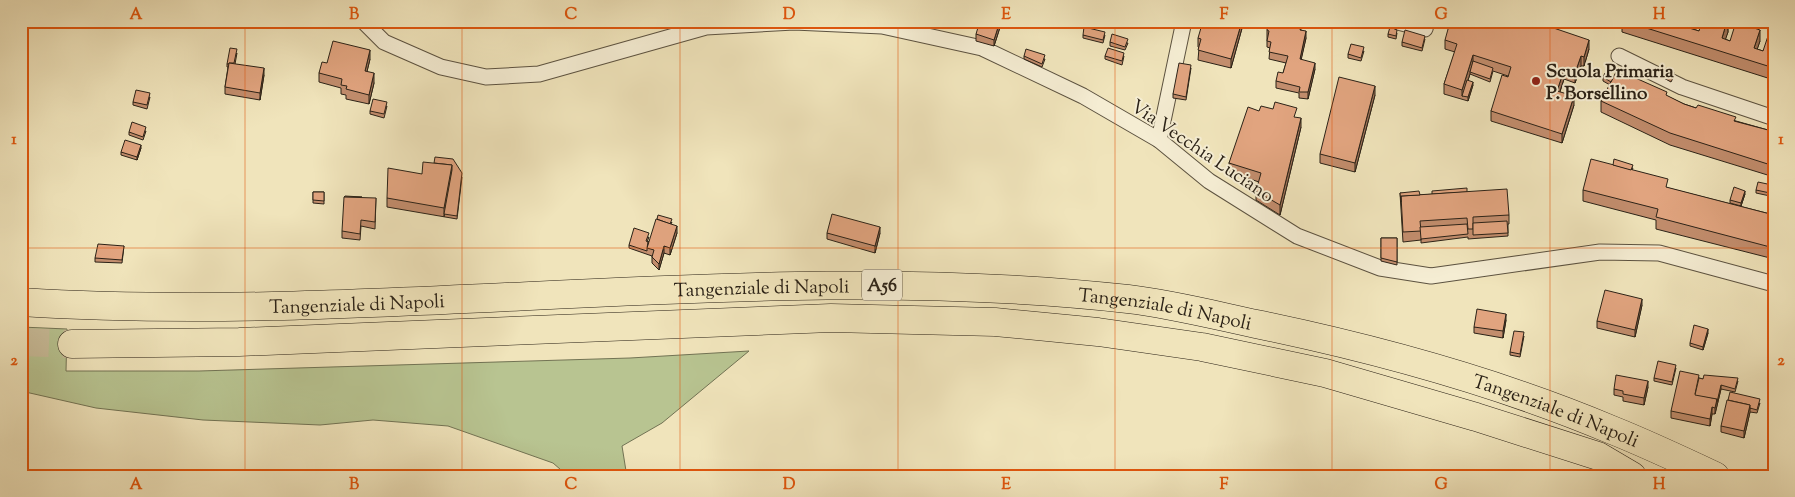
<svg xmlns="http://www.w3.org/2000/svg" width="1795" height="497" font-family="'Sorts Mill Goudy',serif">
  <rect width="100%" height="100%" fill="#f0e4bb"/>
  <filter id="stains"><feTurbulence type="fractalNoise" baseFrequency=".004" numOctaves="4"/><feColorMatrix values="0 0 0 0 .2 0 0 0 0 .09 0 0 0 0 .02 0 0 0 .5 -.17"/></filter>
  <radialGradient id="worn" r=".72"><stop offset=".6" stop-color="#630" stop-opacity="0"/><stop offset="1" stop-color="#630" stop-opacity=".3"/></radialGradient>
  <path fill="#b8c491" stroke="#727354" d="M21 327 67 329 66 371H199L630 358 749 351 662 423 622 446 626 471 631 476H568L553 463 448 426 373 420 320 425 203 420 96 408 21 391Z"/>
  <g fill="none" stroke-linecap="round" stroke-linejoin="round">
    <path stroke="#c9bd9a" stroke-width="28" stroke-dasharray="28 14" stroke-linecap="butt" d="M21 342 72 344"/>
    <g stroke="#5c5240" stroke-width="17">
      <g id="minor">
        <path d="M363 21 384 42 441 67 486 77 539 74 706 27 794 22 882 26 982 48 1083 96 1159 140 1209 181 1297 236 1380 268 1431 276 1600 252 1659 253 1774 284"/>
        <path d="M1394 21 1425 29 1427 21"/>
        <path d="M1619 56 1682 87 1774 118"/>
        <path d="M1159 140 1184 21"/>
      </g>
    </g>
    <g stroke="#2b2217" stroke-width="29">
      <g id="motorway">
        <path id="s1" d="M21 302C390 325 760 258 1128 299 1171 304 1214 315 1256 324 1377 349 1498 382 1612 430 1647 444 1681 460 1715 476"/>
        <path d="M72 344 239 342 831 318 995 322 1098 332 1202 347 1325 373 1476 417 1598 456 1632 476"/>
      </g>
    </g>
    <use href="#minor" stroke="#f5edd3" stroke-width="15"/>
    <use href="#motorway" stroke="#f0e4bb" stroke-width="28"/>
  </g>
  <g fill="#c28d6d" stroke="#2b2217">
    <path d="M1002 21 994 46 976 41V34Z"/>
    <path d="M1244 21 1231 68 1198 60 1199 48 1198 47V38Z"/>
    <path d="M1297 21V23L1306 38 1301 59 1315 69 1308 99 1299 98V93L1276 88V81L1283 73 1286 63 1269 59 1270 48 1267 47V30L1272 24Z"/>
    <path d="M1326 21H1335L1333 28 1325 26Z"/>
    <path d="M1537 21V23L1589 49 1584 66H1581L1575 83 1564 79 1560 92 1574 105 1562 143 1491 121V111L1508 76 1493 71 1490 82 1470 74 1468 80 1473 85 1468 101 1444 94V84L1455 52 1445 49V40L1464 26Z"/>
    <path d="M1622 21H1695L1693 29 1699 31 1728 21V32L1725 39 1730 41H1760L1757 49 1763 51 1774 34V80L1622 32Z"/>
    <path d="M1397 33 1396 39 1388 37V34Z"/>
    <path d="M1083 35H1105L1103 43 1083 38Z"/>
    <path d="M1425 39 1422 51 1402 46V42Z"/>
    <path d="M1110 42 1128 43 1125 50 1110 46Z"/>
    <path d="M1364 51 1361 61 1348 58V54Z"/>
    <path d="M237 53 235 64 264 75 260 100 225 94V87L228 67H227V64Z"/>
    <path d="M1024 56 1045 59 1042 67 1024 59Z"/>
    <path d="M1105 56H1124L1122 65 1105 59Z"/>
    <path d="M370 59 367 71 374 83 369 104 346 99V95L341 94V88L319 82V73L327 63Z"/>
    <path d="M1191 68 1186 100 1173 98V94Z"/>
    <path d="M1662 74 1674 76 1671 82 1662 77Z"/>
    <path d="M1603 77 1630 79 1684 104 1736 121 1768 130 1774 128V177L1670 145 1601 112V101L1610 85 1603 81Z"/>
    <path d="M1375 95 1355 172 1320 163V154Z"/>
    <path d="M150 97 147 109 133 105V102Z"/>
    <path d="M387 106 384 118 370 114V111Z"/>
    <path d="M1259 111 1301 127 1280 215 1256 200V191L1259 182 1229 172V163Z"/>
    <path d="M146 131 143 140 129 135V132Z"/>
    <path d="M141 148 137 160 121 155V152Z"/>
    <path d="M1613 165 1633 168 1632 170 1668 188 1774 215V259L1656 229V220L1583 201V190Z"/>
    <path d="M422 174 462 177 457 219 387 207V198Z"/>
    <path d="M1772 189 1770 196 1756 193V190Z"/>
    <path d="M313 192H324V204L313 203Z"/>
    <path d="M1467 192 1509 215V224H1508V236L1468 239V237L1421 243V239V240L1403 242 1400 193 1420 195Z"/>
    <path d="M1745 194 1741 206 1730 203V200Z"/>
    <path d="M376 198 375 229 361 226 360 240 342 238V231Z"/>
    <path d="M1774 201V212L1770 211V207Z"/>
    <path d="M672 222 671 224 677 233 670 255 664 253 659 270 652 263V256L629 248V245L649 237 647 242H648Z"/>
    <path d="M827 233H880L875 253 827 239Z"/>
    <path d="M1381 238H1397V265L1381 261Z"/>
    <path d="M124 246 122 263 95 262V258Z"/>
    <path d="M1642 305 1635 337 1597 328V321Z"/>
    <path d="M1506 320 1503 338 1474 333V327Z"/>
    <path d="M1708 333 1703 350 1690 346V343Z"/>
    <path d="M1524 336 1520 357 1510 355V352Z"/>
    <path d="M1676 368 1672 385 1654 381V378Z"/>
    <path d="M1699 378 1703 379 1738 381 1735 392 1721 389 1715 414H1712L1710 426 1671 418V411Z"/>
    <path d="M1648 387 1644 405 1623 401V397L1614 395V389Z"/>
    <path d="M1760 403 1757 413 1750 412 1744 438 1721 432V426Z"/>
  </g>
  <g fill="#9e7359" stroke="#2b2217">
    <path d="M1000 21H1002L994 46V40Z"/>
    <path d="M1242 21H1244L1231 68V59Z"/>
    <path d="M1691 21H1695L1689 39V28Z"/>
    <path d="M1727 21 1728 32 1722 50V38Z"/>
    <path d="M1760 30V41L1754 59V48Z"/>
    <path d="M1306 31V38L1300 65V59Z"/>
    <path d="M1589 40V49L1584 66V57Z"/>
    <path d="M370 50V59L365 80V71Z"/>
    <path d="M1473 55V65L1470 72V74L1463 96H1462V90Z"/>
    <path d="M1581 56V66L1575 83V73Z"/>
    <path d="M1315 63V69L1308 99V92Z"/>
    <path d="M264 68V75L260 100V93Z"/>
    <path d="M1564 70V79L1557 100V91Z"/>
    <path d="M374 73V83L369 104V95Z"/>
    <path d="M1473 82V85L1468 101V97Z"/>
    <path d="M1375 86V95L1355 172V163Z"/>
    <path d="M1574 96V105L1562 143V134Z"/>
    <path d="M1301 118V127L1280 215V205Z"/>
    <path d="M141 145V148L137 160V157Z"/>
    <path d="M452 165V174L444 217V208Z"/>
    <path d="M1745 191V194L1741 206V203Z"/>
    <path d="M677 226V233L670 255V248Z"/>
    <path d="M880 227V233L875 253V246Z"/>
    <path d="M664 246V253L659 270V264Z"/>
    <path d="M1642 299V305L1635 337V330Z"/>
    <path d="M1506 314V320L1503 338V331Z"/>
    <path d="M1708 329V333L1703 350V347Z"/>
    <path d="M1648 381V387L1644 405V398Z"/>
    <path d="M1721 385V389L1715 414V408Z"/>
    <path d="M1750 405V412L1744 438V431Z"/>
    <path d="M1712 407V414L1710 426V419Z"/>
  </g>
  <g fill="#e1a47f" stroke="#2b2217">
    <path d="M980 21H1000L994 40 976 34Z"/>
    <path d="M1203 21H1242L1231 59 1198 50 1201 39 1198 38Z"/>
    <path d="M1272 21H1296V22L1302 24 1300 30 1306 31 1300 59 1315 63 1308 92H1299L1300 87 1276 81 1278 72 1283 73 1288 56 1269 52 1271 42 1267 41 1269 31 1267 30 1268 23 1272 24Z"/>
    <path d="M1326 21H1334L1333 25 1325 23Z"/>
    <path d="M1465 21H1533L1589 40 1584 57 1581 56 1575 73 1564 70 1557 91 1574 96 1562 134 1491 111 1502 75 1508 77 1511 67 1473 55 1462 90 1444 84 1457 44 1445 40 1450 22 1464 26Z"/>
    <path d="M1624 21H1691L1689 28 1699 31 1702 21H1727L1722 38 1730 41 1736 22 1760 30 1754 48 1763 51 1769 33 1774 34V68Z"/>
    <path d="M1084 27 1105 32 1103 40 1083 35Z"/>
    <path d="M1390 27 1397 30 1396 36 1388 34Z"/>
    <path d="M1405 30 1425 36 1422 48 1402 42Z"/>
    <path d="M1112 34 1128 39 1125 47 1110 42Z"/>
    <path d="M333 41 370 50 365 71 374 73 369 95 346 89 347 86 341 85 342 79 319 73 322 62 327 63Z"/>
    <path d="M1351 44 1364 47 1361 58 1348 54Z"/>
    <path d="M230 48 237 49 234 63H229V64H227Z"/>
    <path d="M1108 48 1124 53 1122 61 1105 56Z"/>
    <path d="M1026 49 1045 55 1042 64 1024 56Z"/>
    <path d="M1473 61 1493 68 1490 79 1470 72Z"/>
    <path d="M229 63 264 68 260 93 225 87Z"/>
    <path d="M1179 63 1191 65 1186 97 1173 94Z"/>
    <path d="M1666 68 1674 72 1671 78 1662 74Z"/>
    <path d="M1616 72 1630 79 1631 76 1667 92 1666 95 1684 104 1696 108 1698 105 1736 117 1734 121 1768 130 1769 126 1774 128V166L1670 133 1601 101Z"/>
    <path d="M1605 73 1613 78 1611 82 1603 77Z"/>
    <path d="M1339 77 1375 86 1355 163 1320 154Z"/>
    <path d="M1467 80 1473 82 1468 97 1462 96Z"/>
    <path d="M136 90 150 93 147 105 133 102Z"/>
    <path d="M373 99 387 102 384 114 370 111Z"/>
    <path d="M1275 102 1297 108 1294 117 1301 118 1280 205 1256 191 1261 173 1229 163 1248 107 1259 111 1261 106 1273 109Z"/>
    <path d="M132 122 146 127 143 137 129 132Z"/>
    <path d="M125 140 141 145 137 157 121 152Z"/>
    <path d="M435 157 453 159 462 173 457 216 444 214 452 170V165L434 163Z"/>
    <path d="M1591 159 1668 179 1666 187 1774 215V248L1656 217 1658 209 1583 190Z"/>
    <path d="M1614 159 1633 165 1631 170 1613 165Z"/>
    <path d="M423 162 452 165 444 208 387 198 388 168 422 174Z"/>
    <path d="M1758 182 1772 185 1770 193 1756 190Z"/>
    <path d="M1734 187 1745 191 1741 203 1730 200Z"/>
    <path d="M1467 188V192L1432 194V191Z"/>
    <path d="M1507 189 1509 215 1473 217V229H1468L1467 218 1420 221 1421 231 1403 232 1401 196Z"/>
    <path d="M1419 191 1420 195 1401 196V202L1400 193Z"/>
    <path d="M313 192H324V201L313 200Z"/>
    <path d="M345 196 362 197H344Z"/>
    <path d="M344 197 376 198 375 222 361 220 360 234 342 231Z"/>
    <path d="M1772 200 1774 201V208L1770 207Z"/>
    <path d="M832 214 880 227 875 246 827 233Z"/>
    <path d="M658 215 672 219 670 224 657 219Z"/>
    <path d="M656 219 677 226 670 248 664 246 659 264 652 257 654 250 647 248Z"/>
    <path d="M1507 221 1508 233 1473 235V223Z"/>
    <path d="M1467 224 1468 234 1421 239 1420 227Z"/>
    <path d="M634 228 649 233 646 241 648 242 647 248V251L629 245Z"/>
    <path d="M1381 238H1397V262L1381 258Z"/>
    <path d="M98 244 124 246 122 260 95 258Z"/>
    <path d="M1605 290 1642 299 1635 330 1597 321Z"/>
    <path d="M1477 309 1506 314 1503 331 1474 327Z"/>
    <path d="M1694 325 1708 329 1703 347 1690 343Z"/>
    <path d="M1514 331 1524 332 1520 354 1510 352Z"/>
    <path d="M1658 361 1676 365 1672 382 1654 378Z"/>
    <path d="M1680 371 1699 375 1695 394 1717 399 1715 408 1712 407 1710 419 1671 411Z"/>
    <path d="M1616 375 1648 381 1644 398 1623 394V391L1614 389Z"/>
    <path d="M1704 375 1738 378 1735 389 1721 385 1717 402V399L1695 395 1699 378 1703 379Z"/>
    <path d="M1730 392 1760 399 1757 410 1750 408V405L1728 400Z"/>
    <path d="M1727 400 1750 405 1744 431 1721 426Z"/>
  </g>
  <path fill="none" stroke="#df560d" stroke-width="1" stroke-opacity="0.55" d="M245 21V476M462 21V476M680 21V476M898 21V476M1115 21V476M1332 21V476M1550 21V476M21 248H1774"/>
  <circle fill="#8f2418" stroke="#f5edd3" stroke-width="2" cx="1536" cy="81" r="5"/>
  <g text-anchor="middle" stroke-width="4" stroke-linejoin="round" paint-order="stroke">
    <rect fill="#f5edd3" stroke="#685f4f" stroke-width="1" x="862" y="269.5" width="40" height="31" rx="4"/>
    <g font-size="18" font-weight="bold" fill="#2b2217">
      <text x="882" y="291">A56</text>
    </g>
    <g font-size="19" font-weight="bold" fill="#2b2217" stroke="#f5edd3" text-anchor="start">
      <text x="1546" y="77">Scuola Primaria<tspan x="1546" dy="22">P. Borsellino</tspan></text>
    </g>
    <g font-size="19" fill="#2b2217" stroke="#f5edd3">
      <text transform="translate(1203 150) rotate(34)" y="7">Via Vecchia Luciano</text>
      <text dy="7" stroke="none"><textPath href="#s1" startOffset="741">Tangenziale di Napoli</textPath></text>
      <text dy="7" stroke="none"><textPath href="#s1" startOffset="336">Tangenziale di Napoli</textPath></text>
      <text dy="7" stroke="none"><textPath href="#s1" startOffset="1146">Tangenziale di Napoli</textPath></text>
      <text dy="7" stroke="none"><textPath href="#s1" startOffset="1551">Tangenziale di Napoli</textPath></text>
    </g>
  </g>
  <rect width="1795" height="497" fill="none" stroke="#f0e4bb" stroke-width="55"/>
  <rect x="28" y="28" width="1740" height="442" fill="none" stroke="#df560d" stroke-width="2"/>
  <g font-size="16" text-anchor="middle" font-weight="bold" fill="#df560d">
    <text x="136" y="19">A</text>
    <text x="354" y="19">B</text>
    <text x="571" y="19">C</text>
    <text x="789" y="19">D</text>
    <text x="1006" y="19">E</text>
    <text x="1224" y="19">F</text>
    <text x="1441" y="19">G</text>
    <text x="1659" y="19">H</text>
    <text x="14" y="144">1</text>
    <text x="1781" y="144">1</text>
    <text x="14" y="365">2</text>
    <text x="1781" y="365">2</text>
    <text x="136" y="489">A</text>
    <text x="354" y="489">B</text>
    <text x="571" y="489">C</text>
    <text x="789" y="489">D</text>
    <text x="1006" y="489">E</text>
    <text x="1224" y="489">F</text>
    <text x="1441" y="489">G</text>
    <text x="1659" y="489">H</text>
  </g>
  <rect width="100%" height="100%" filter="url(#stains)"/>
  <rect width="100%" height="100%" fill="url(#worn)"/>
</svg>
